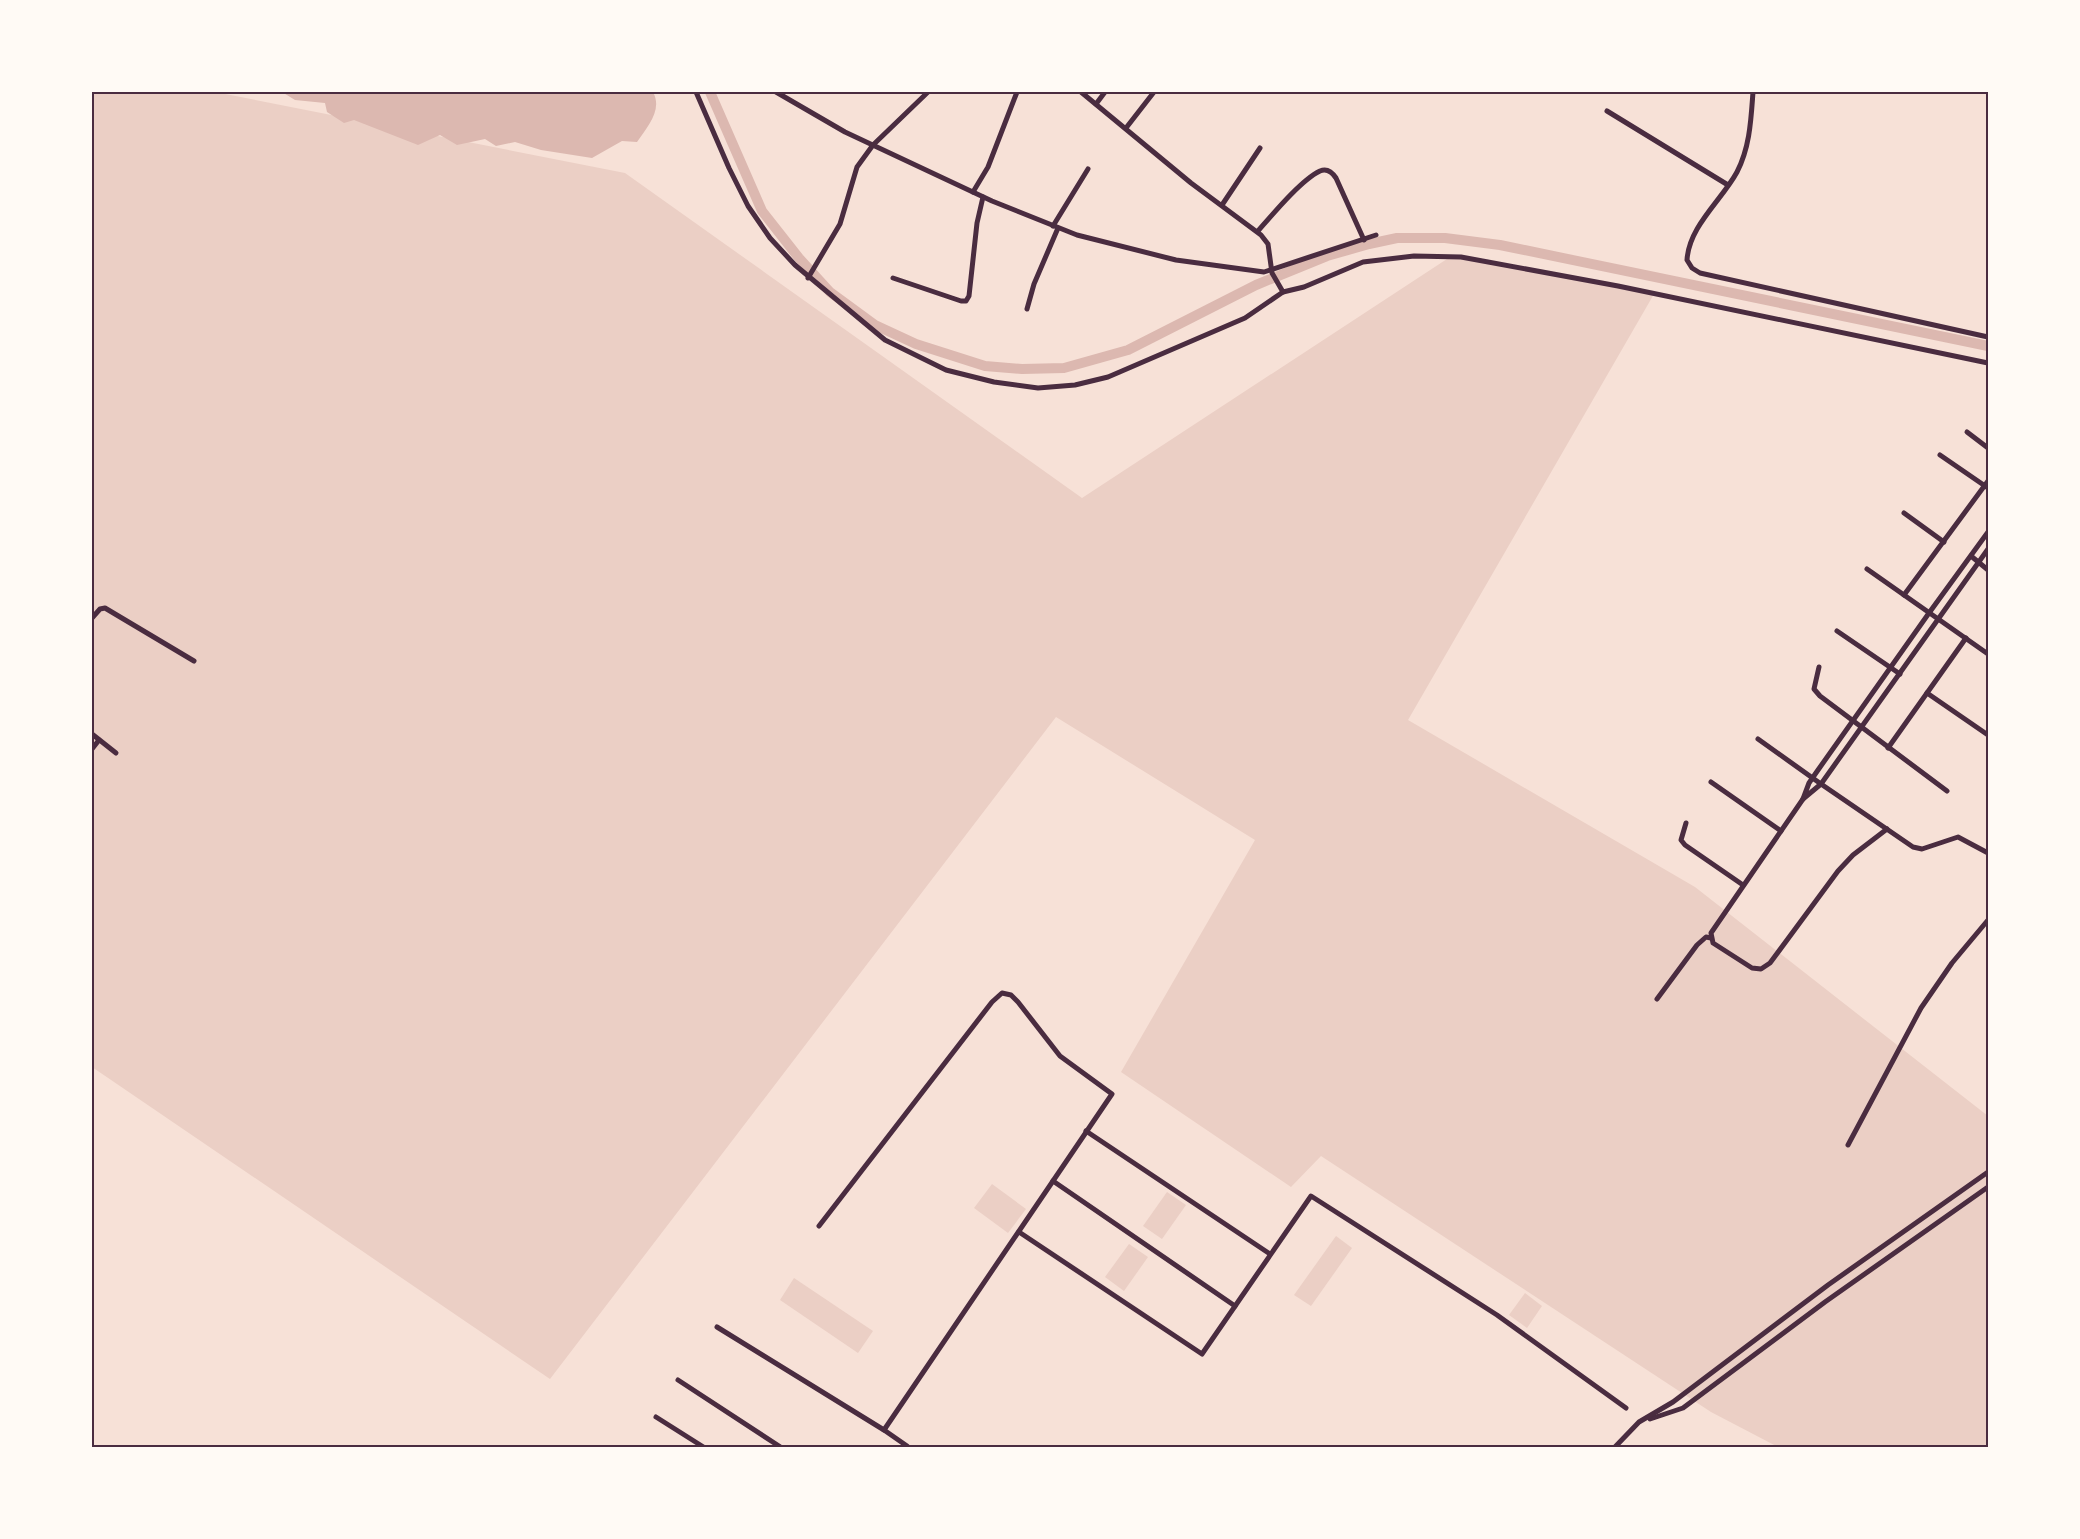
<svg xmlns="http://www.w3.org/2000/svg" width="2080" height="1539" font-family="'PT Sans',sans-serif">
  <rect width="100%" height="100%" fill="#f7e1d7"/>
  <g fill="#ebcfc5">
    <path d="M92 92H215L625 173 1082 498 1450 257 1654 294 1408 720 1695 887 1988 1116V1447H1778L1711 1412 1321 1156 1291 1187 1121 1072 1255 840 1056 717 550 1379 92 1067Z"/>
    <path d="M992 1184 1026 1209 1008 1233 974 1208Z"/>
    <path d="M1167 1192 1186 1205 1162 1239 1143 1226Z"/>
    <path d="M1336 1236 1352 1248 1311 1306 1294 1295Z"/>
    <path d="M1129 1244 1148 1257 1124 1291 1105 1277Z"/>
    <path d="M794 1278 873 1331 858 1353 780 1300Z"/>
    <path d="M1525 1293 1542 1306 1527 1328 1509 1315Z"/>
  </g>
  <path fill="#dcb8b0" d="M282 92H653C663 110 647 127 637 142L622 141 592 158 541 150 515 142 496 146 485 139 457 145 440 135 418 145 354 120 344 123 327 112 325 103 295 100Z"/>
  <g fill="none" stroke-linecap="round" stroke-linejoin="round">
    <path stroke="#dcb8b0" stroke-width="10" d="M710 92 762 211 799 258 830 292 875 325 916 344 985 366 1022 369 1064 368 1128 350 1256 285 1327 256 1369 244 1397 238H1445L1500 245 1988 346"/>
    <g stroke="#4a2c40" stroke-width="5">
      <path d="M696 92 729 168 748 206 770 238 795 265 885 340 946 370 994 382 1038 388 1075 385 1108 377 1245 318 1283 292 1304 287 1363 262 1414 256 1461 257 1618 286 1988 363"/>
      <path d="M776 92 845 132 992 201 1077 235 1176 260 1264 272 1376 235"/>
      <path d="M1081 92 1191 183 1261 235 1268 244 1272 273 1283 292"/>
      <path d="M1753 92C1751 119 1750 147 1737 172 1722 200 1689 226 1687 260L1692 268 1700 273 1988 337"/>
      <path d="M1096 104 1105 92"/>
      <path d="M1607 111 1728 185"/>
      <path d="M1126 128 1154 92"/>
      <path d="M973 192 988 167 1017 92"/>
      <path d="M1222 205 1260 148"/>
      <path d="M1053 226 1088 169"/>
      <path d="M1258 231C1272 215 1301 180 1320 171 1327 168 1332 172 1336 178L1364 240"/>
      <path d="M808 278 840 224 857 167 873 145 928 92"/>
      <path d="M893 278 961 301H966L969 296 977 223 983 197"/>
      <path d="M1027 309 1034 284 1058 228"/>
      <path d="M1967 432 1988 448"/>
      <path d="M1940 455 1988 488"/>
      <path d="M1904 513 1944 542"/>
      <path d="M1988 532 1929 613 1818 770 1809 783 1803 799 1821 784 1988 549"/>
      <path d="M1971 556 1988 570"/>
      <path d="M1867 569 1988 654"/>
      <path d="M1904 595 1988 481"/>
      <path d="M92 618 100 609 105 608 194 661"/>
      <path d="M1837 631 1900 674"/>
      <path d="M1819 667 1814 689 1820 696 1947 791"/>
      <path d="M1927 693 1988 735"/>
      <path d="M92 734 116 753"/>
      <path d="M1758 739 1821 784 1913 847 1922 849 1958 837 1988 853"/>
      <path d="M1888 748 1966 638"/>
      <path d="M92 749 99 740"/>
      <path d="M1711 782 1781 831"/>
      <path d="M1803 799 1711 933 1713 943 1752 968 1761 969 1770 963 1838 871 1853 855 1887 829"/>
      <path d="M1686 823 1681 840 1685 845 1743 885"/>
      <path d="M1657 999 1697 945 1706 937 1711 938"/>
      <path d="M1086 1131 1270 1254"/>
      <path d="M1848 1145 1921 1008 1952 963 1988 920"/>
      <path d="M1053 1181 1235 1306"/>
      <path d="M819 1226 992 1002 1002 993 1011 995 1018 1002 1060 1056 1112 1094 884 1430"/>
      <path d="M1019 1232 1202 1354 1311 1196 1497 1315 1626 1408"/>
      <path d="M717 1327 884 1430 907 1446 906 1448"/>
      <path d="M678 1380 782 1448"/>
      <path d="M656 1417 705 1448"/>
      <path d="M1650 1419 1683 1408 1825 1302 1988 1187"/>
      <path d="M1614 1448 1639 1422 1673 1402 1828 1285 1988 1172"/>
    </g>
  </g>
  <rect width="2080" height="1539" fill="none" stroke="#fffaf5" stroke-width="186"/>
  <rect x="93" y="93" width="1894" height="1353" fill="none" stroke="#4a2c40" stroke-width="2"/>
</svg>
